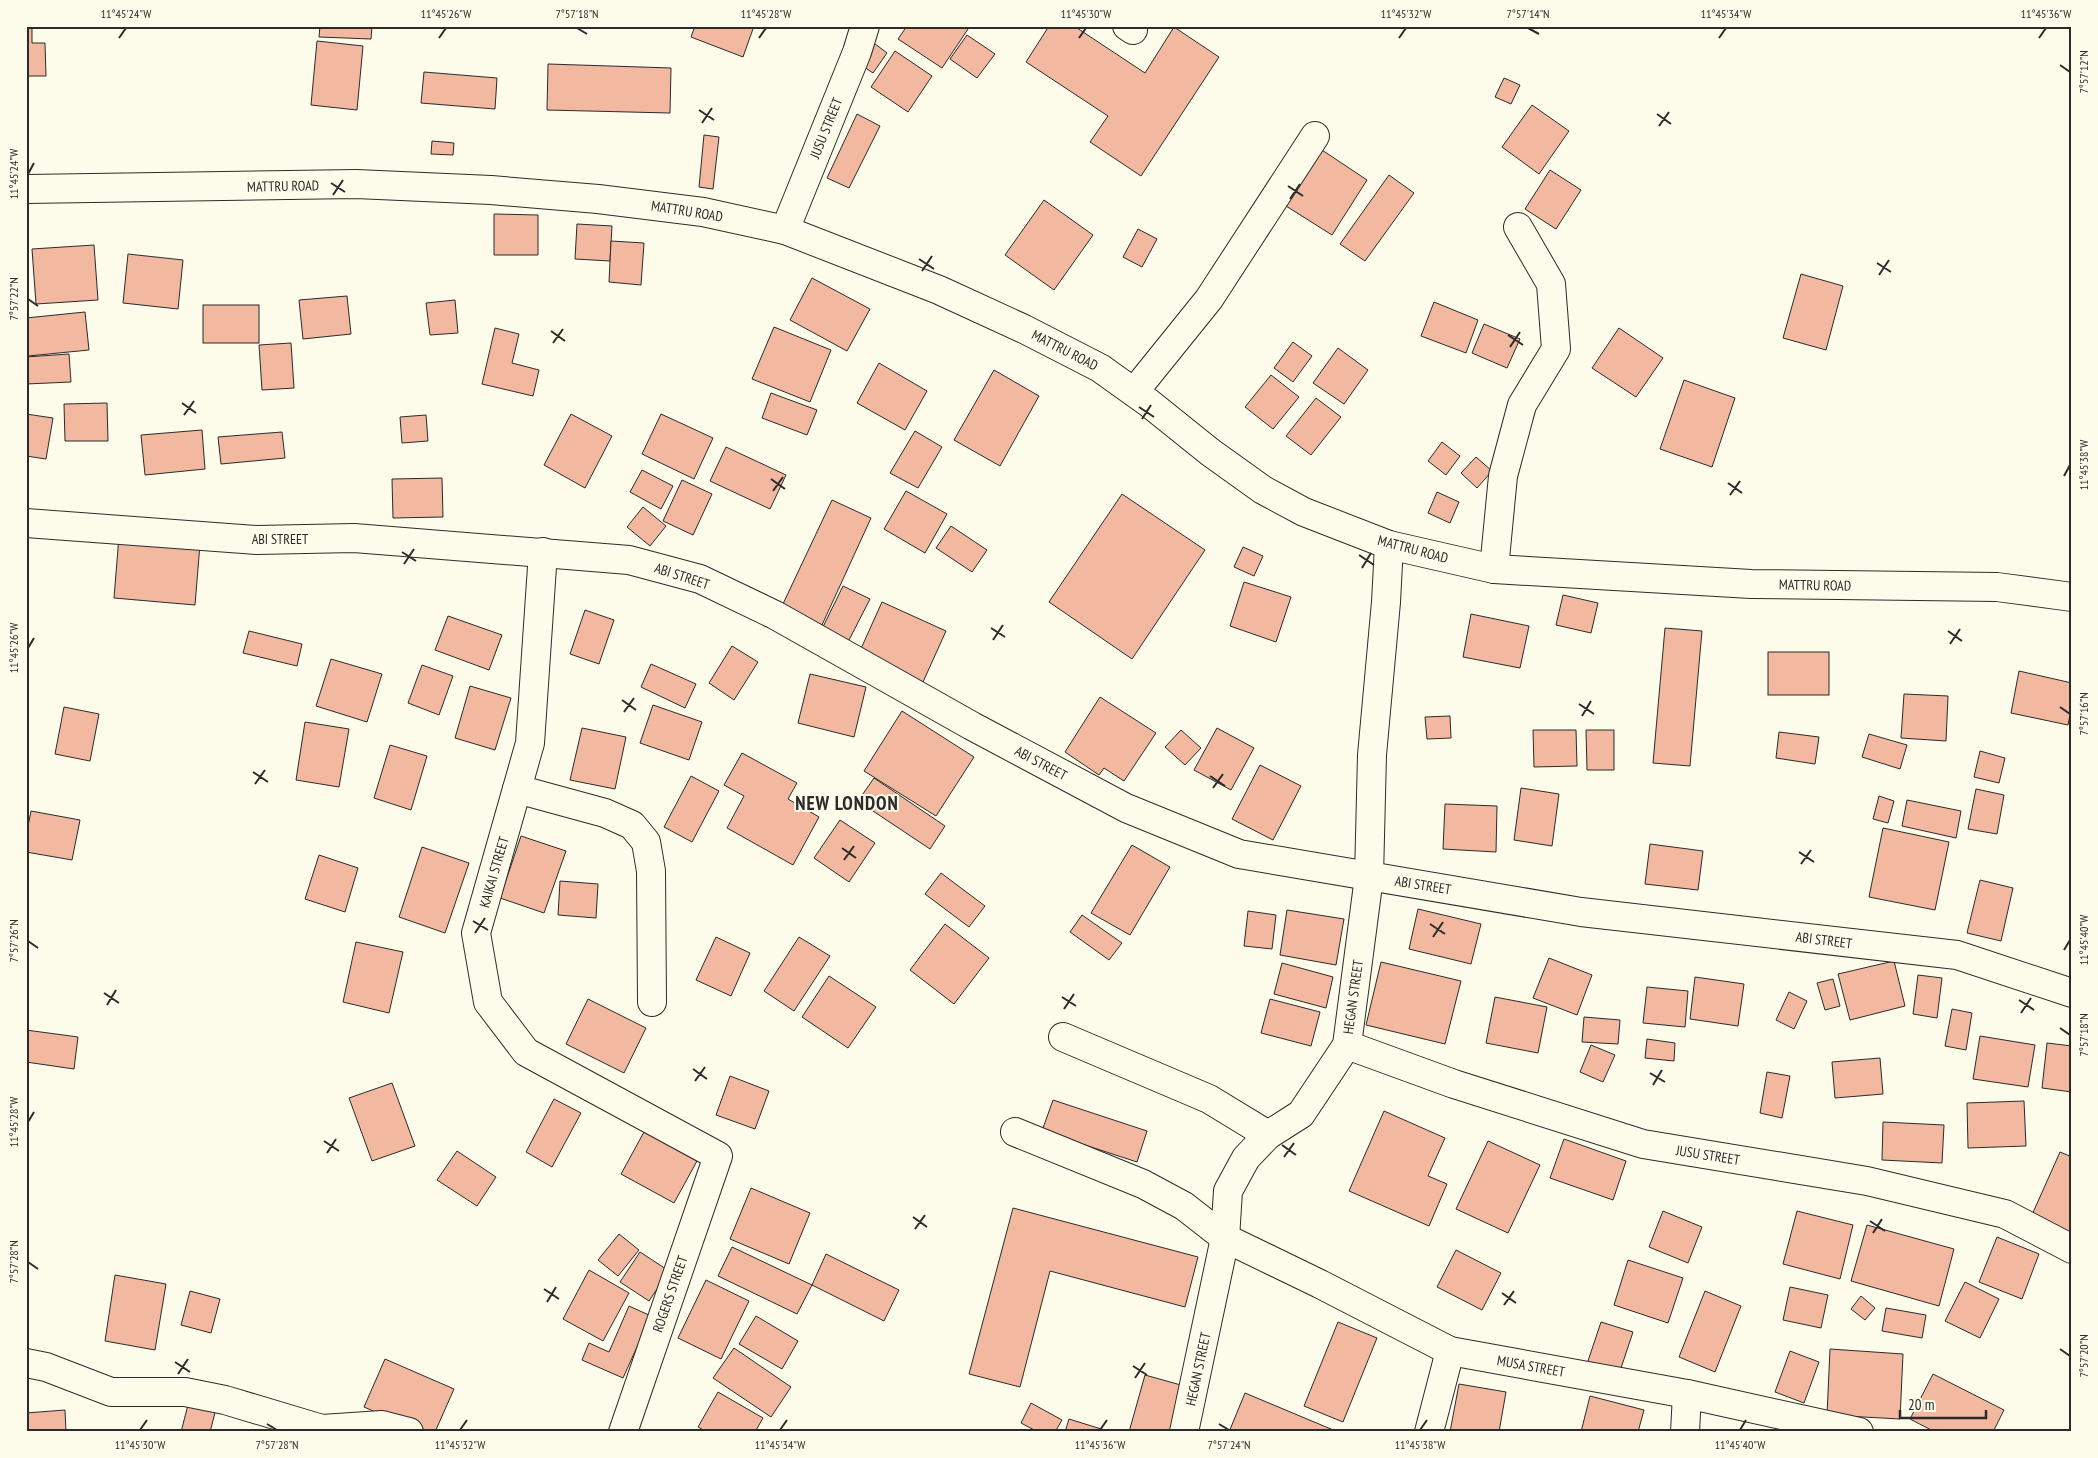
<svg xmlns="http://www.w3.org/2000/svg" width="2098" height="1458" font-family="'PT Sans Narrow',sans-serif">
  <rect width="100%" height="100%" fill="#fdfbea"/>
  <g fill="#f2b8a0" stroke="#2b2b2b">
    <path d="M26 26H32V43H45L46 76H26Z"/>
    <path d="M320 26H372L371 39 319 37Z"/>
    <path d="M695 26H754L743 57 691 37Z"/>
    <path d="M907 26H964L968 29 942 68 898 39Z"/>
    <path d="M1049 26H1074L1145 73 1174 27 1219 57 1141 176 1090 142 1108 116 1026 62Z"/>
    <path d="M967 35 995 54 977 78 950 59Z"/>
    <path d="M870 40 887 53 873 73 855 61Z"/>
    <path d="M317 41 363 46 357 110 311 105Z"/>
    <path d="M895 51 932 76 908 112 871 87Z"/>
    <path d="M548 64 671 68 670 113 547 110Z"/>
    <path d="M424 72 497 78 495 109 421 103Z"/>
    <path d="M1504 78 1520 85 1511 104 1495 97Z"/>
    <path d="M1532 105 1569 131 1539 174 1502 147Z"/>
    <path d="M857 114 880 126 849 188 827 178Z"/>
    <path d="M704 135 719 137 713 189 699 187Z"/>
    <path d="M432 141 454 143 453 155 431 154Z"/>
    <path d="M1322 150 1367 180 1332 235 1286 206Z"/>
    <path d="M1550 170 1581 190 1556 229 1525 209Z"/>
    <path d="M1389 175 1414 193 1365 261 1340 244Z"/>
    <path d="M1044 200 1093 235 1054 290 1005 255Z"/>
    <path d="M494 214 538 215V255H494Z"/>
    <path d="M577 224 612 226 610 261 575 259Z"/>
    <path d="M1138 229 1157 239 1142 267 1123 257Z"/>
    <path d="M611 241 644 243 641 285 609 282Z"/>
    <path d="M94 245 98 300 36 304 32 249Z"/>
    <path d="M128 254 183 260 178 309 123 303Z"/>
    <path d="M1801 274 1843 286 1826 350 1783 338Z"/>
    <path d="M812 278 870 309 847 351 790 320Z"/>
    <path d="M347 296 351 334 303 339 299 300Z"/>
    <path d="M455 300 458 333 430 335 426 303Z"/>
    <path d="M1434 302 1478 320 1466 353 1421 336Z"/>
    <rect x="203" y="305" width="56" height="38"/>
    <path d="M85 312 89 350 28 356 26 318Z"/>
    <path d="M1484 324 1520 339 1507 368 1472 353Z"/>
    <path d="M774 327 831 350 810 402 752 379Z"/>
    <path d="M495 328 519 334 512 363 539 370 533 396 482 384Z"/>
    <path d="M1619 328 1663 358 1636 397 1592 368Z"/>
    <path d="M1293 342 1312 356 1293 382 1274 368Z"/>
    <path d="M291 343 294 388 262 390 259 345Z"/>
    <path d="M1338 348 1368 370 1344 404 1313 383Z"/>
    <path d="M69 354 71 382 26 384V357Z"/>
    <path d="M879 363 927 391 905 430 857 403Z"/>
    <path d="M994 370 1039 396 1000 466 954 440Z"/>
    <path d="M1271 375 1299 397 1273 429 1245 407Z"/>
    <path d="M1684 380 1735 398 1712 467 1660 449Z"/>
    <path d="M771 393 817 410 807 435 762 418Z"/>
    <path d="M1316 398 1341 417 1311 455 1286 436Z"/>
    <path d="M107 403 108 441H65L64 404Z"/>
    <path d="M26 414 53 418 46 459 26 456Z"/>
    <path d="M571 414 612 436 585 488 544 465Z"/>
    <path d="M661 414 713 438 694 479 642 454Z"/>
    <path d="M426 415 428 441 402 443 400 417Z"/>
    <path d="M202 430 205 469 145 475 141 435Z"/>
    <path d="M915 431 942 447 918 488 890 473Z"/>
    <path d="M282 432 285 458 221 464 218 437Z"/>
    <path d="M1442 442 1460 456 1446 475 1428 461Z"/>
    <path d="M726 447 786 475 770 509 710 481Z"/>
    <path d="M1476 457 1492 471 1477 488 1461 473Z"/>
    <path d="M642 470 673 486 661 509 630 492Z"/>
    <path d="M442 478 443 517 393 518 392 479Z"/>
    <path d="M682 480 712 494 693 535 663 521Z"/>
    <path d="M906 491 947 514 925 553 884 529Z"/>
    <path d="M1437 492 1459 502 1450 523 1428 513Z"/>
    <path d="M1122 494 1205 550 1132 659 1049 602Z"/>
    <path d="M832 500 871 518 822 625 782 606Z"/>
    <path d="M643 507 666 526 650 546 627 527Z"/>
    <path d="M951 526 987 550 972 572 936 548Z"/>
    <path d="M119 536 200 544 195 605 114 598Z"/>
    <path d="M1243 547 1263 556 1254 576 1234 567Z"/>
    <path d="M1244 582 1291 597 1276 642 1230 626Z"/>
    <path d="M843 586 870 599 848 642 822 629Z"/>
    <path d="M1563 595 1598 603 1591 633 1556 625Z"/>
    <path d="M882 602 946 631 923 682 859 653Z"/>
    <path d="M585 610 614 620 599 664 570 654Z"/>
    <path d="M1471 614 1529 626 1520 668 1463 657Z"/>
    <path d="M448 616 502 635 489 670 435 650Z"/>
    <path d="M1665 628 1702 631 1690 766 1653 763Z"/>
    <path d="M249 631 302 644 297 666 243 653Z"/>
    <path d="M732 646 758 662 734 700 709 683Z"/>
    <rect x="1768" y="652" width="61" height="43"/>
    <path d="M331 659 382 674 367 722 316 706Z"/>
    <path d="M651 664 696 684 685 708 641 687Z"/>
    <path d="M422 665 453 676 439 715 408 703Z"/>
    <path d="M2019 671 2072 683V704L2068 725 2011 713Z"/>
    <path d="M810 674 866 687 854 737 798 723Z"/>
    <path d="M470 686 511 698 495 750 455 738Z"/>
    <path d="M1904 694 1948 696 1946 741 1901 738Z"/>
    <path d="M1100 697 1156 733 1124 781 1104 768 1099 775 1065 752Z"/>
    <path d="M653 705 702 722 689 760 640 743Z"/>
    <path d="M64 707 99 714 90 761 55 754Z"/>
    <path d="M902 711 974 757 936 816 864 771Z"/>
    <path d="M1450 716 1451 738 1427 739 1425 717Z"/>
    <path d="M305 722 349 729 339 787 296 780Z"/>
    <path d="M582 728 626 737 615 789 570 780Z"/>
    <path d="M1217 728 1254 748 1231 790 1194 770Z"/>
    <path d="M1181 730 1201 748 1185 765 1165 747Z"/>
    <path d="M1533 730H1576L1577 766 1534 767Z"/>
    <path d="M1586 730H1614V770H1587Z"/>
    <path d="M1779 732 1819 737 1815 764 1776 758Z"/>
    <path d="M1869 734 1907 745 1900 769 1862 757Z"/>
    <path d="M390 745 427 756 411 810 374 798Z"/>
    <path d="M1980 751 2005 758 1999 783 1974 777Z"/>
    <path d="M742 753 797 783 788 799 819 817 793 865 727 828 744 796 724 785Z"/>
    <path d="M1260 765 1301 786 1273 840 1232 819Z"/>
    <path d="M691 776 719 791 692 842 664 827Z"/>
    <path d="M874 778 945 826 930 849 858 801Z"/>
    <path d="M1521 788 1559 794 1552 846 1514 840Z"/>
    <path d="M1976 789 2004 795 1997 834 1968 829Z"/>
    <path d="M1879 796 1894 801 1888 823 1873 819Z"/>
    <path d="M1907 800 1961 811 1956 838 1902 826Z"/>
    <path d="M1445 804 1497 806 1496 852 1443 849Z"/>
    <path d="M31 811 80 820 72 860 26 852V836Z"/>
    <path d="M840 820 875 843 849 882 814 858Z"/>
    <path d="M1883 828 1949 842 1935 910 1869 897Z"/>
    <path d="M521 836 566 851 544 913 500 898Z"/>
    <path d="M1650 844 1703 851 1698 890 1645 884Z"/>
    <path d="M1132 845 1170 867 1130 935 1091 913Z"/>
    <path d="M422 847 469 863 445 933 399 917Z"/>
    <path d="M319 855 358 868 345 912 305 899Z"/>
    <path d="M941 873 985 906 969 927 925 894Z"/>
    <path d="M1980 880 2013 888 2001 941 1967 933Z"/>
    <path d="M560 881 598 884 596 918 558 915Z"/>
    <path d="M1418 909 1481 924 1471 964 1409 949Z"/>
    <path d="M1287 910 1344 919 1336 965 1280 955Z"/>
    <path d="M1248 911 1276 915 1272 949 1244 946Z"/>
    <path d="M1082 915 1122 943 1109 960 1070 932Z"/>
    <path d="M945 924 989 958 954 1004 910 970Z"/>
    <path d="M716 937 750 953 731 996 696 980Z"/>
    <path d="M799 937 830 956 794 1011 764 991Z"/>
    <path d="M356 942 403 952 389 1013 343 1002Z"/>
    <path d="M1549 958 1592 975 1577 1015 1533 998Z"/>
    <path d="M1894 961 1905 1006 1850 1020 1838 974Z"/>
    <path d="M1381 962 1461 981 1445 1044 1366 1025Z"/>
    <path d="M1282 963 1333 977 1326 1008 1274 994Z"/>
    <path d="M1918 975 1942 978 1937 1018 1913 1014Z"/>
    <path d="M829 976 876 1007 848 1048 802 1017Z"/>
    <path d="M1695 977 1744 984 1738 1026 1690 1019Z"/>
    <path d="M1833 979 1840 1006 1825 1010 1817 983Z"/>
    <path d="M1647 987 1688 991 1685 1027 1643 1023Z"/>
    <path d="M1789 992 1807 1001 1794 1029 1776 1020Z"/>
    <path d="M1495 997 1547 1007 1538 1053 1486 1043Z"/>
    <path d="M588 999 646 1028 624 1073 566 1044Z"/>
    <path d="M1270 999 1320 1012 1311 1046 1261 1033Z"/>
    <path d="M1952 1009 1972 1013 1966 1050 1945 1046Z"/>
    <path d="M1584 1017 1620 1020 1618 1044 1582 1042Z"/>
    <path d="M26 1030 78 1037 74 1069 26 1062Z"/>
    <path d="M1980 1036 2035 1045 2028 1087 1973 1079Z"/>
    <path d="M1647 1039 1675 1043 1674 1061 1645 1058Z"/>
    <path d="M2047 1043 2072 1046V1092L2042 1088Z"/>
    <path d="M1591 1045 1615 1055 1603 1082 1580 1072Z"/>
    <path d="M1880 1058 1883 1094 1835 1098 1832 1062Z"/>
    <path d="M1767 1072 1790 1076 1782 1118 1760 1113Z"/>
    <path d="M730 1076 769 1091 755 1129 716 1115Z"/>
    <path d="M392 1083 415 1146 372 1161 349 1098Z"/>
    <path d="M554 1099 581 1113 552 1167 526 1152Z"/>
    <path d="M1053 1100 1147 1131 1137 1162 1042 1131Z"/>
    <path d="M2024 1101 2026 1146 1968 1148 1967 1103Z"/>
    <path d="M1384 1111 1445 1138 1428 1176 1447 1184 1429 1226 1349 1191Z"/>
    <path d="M1883 1122 1944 1125 1942 1163 1882 1160Z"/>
    <path d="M644 1132 697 1161 674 1203 621 1174Z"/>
    <path d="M1564 1139 1626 1161 1613 1200 1550 1178Z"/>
    <path d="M1488 1141 1540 1165 1508 1233 1456 1209Z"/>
    <path d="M457 1151 496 1177 477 1206 437 1180Z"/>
    <path d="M2060 1152 2072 1157V1236L2031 1217Z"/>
    <path d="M751 1188 810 1213 789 1264 730 1239Z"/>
    <path d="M1013 1208 1198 1257 1185 1307 1050 1271 1020 1387 969 1374Z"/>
    <path d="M1663 1211 1702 1227 1688 1263 1649 1247Z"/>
    <path d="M1797 1211 1853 1225 1840 1279 1783 1264Z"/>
    <path d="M1867 1225 1954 1249 1939 1306 1851 1281Z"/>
    <path d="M619 1234 639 1250 618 1276 598 1260Z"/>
    <path d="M1997 1237 2039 1254 2022 1299 1979 1282Z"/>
    <path d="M732 1247 812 1285 797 1314 718 1276Z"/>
    <path d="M1456 1250 1501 1273 1482 1310 1437 1287Z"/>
    <path d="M640 1252 669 1271 649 1301 620 1282Z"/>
    <path d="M826 1254 899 1290 884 1321 812 1285Z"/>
    <path d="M1628 1260 1683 1278 1668 1323 1614 1305Z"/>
    <path d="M589 1270 629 1293 603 1341 563 1319Z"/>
    <path d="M115 1275 166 1284 155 1350 105 1341Z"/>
    <path d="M706 1280 749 1301 721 1359 678 1338Z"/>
    <path d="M1965 1282 1999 1299 1980 1338 1945 1321Z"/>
    <path d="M1790 1287 1828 1295 1821 1328 1783 1320Z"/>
    <path d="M190 1291 220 1299 211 1333 181 1325Z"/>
    <path d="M1705 1291 1741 1306 1715 1372 1679 1357Z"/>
    <path d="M1861 1296 1875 1308 1865 1320 1851 1309Z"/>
    <path d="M629 1306 651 1316 623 1378 582 1360 589 1343 609 1352Z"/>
    <path d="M1886 1308 1926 1315 1922 1338 1882 1331Z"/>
    <path d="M756 1316 798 1341 782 1369 739 1344Z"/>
    <path d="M1338 1322 1377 1338 1343 1422 1304 1406Z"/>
    <path d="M1601 1322 1633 1332 1619 1374 1587 1364Z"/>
    <path d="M734 1348 791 1387 771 1417 713 1378Z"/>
    <path d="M1830 1349 1903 1354 1900 1419 1827 1415Z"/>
    <path d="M1790 1351 1819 1362 1804 1403 1775 1392Z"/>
    <path d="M385 1359 454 1389 435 1432H421L364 1407Z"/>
    <path d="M1933 1374 2004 1410 1993 1432H1935L1910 1419Z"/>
    <path d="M1145 1375 1188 1387 1174 1432H1129Z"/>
    <path d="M1459 1384 1506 1392 1499 1432H1450Z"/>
    <path d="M718 1392 763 1418 755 1432H707L698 1427Z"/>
    <path d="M1245 1393 1338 1432H1229Z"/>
    <path d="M1590 1396 1644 1410 1638 1432H1581Z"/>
    <path d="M189 1401 216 1409 210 1432H181Z"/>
    <path d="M1031 1403 1062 1420 1055 1432H1038L1021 1423Z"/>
    <path d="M65 1410 66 1432H26V1413Z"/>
    <path d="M1069 1419 1111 1432H1065Z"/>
  </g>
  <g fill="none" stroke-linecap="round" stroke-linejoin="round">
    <g stroke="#2b2b2b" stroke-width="30">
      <g id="minor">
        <path d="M1127 26 1133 30"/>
        <path d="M785 230 857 52 865 26"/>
        <path d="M1134 392 1209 299 1315 136"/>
        <path d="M26 523 257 540 354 538 629 560 700 579 775 615 972 726 1126 808 1239 854 1581 912 1957 955 2072 993"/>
        <path d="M543 552 530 743 476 933 488 1002 526 1052 718 1156 623 1432"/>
        <path d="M1494 569 1503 476 1522 405 1556 349 1551 284 1518 227"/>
        <path d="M517 789 605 813 632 825 646 842 651 871 652 1002"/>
        <path d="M1063 1037 1209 1099 1268 1135"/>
        <path d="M1347 1045 1454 1084 1643 1144 1867 1181 2005 1214 2072 1249"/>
        <path d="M1015 1132 1143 1184 1184 1206 1225 1238 1320 1284 1450 1351 1687 1394 1859 1432"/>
        <path d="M26 1363 46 1367 111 1392H185L225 1400 322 1429 382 1425 409 1432"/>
        <path d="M1184 1432 1225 1238 1228 1191 1246 1158 1268 1135 1301 1114 1347 1045 1369 877 1372 755 1386 602 1389 545"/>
        <path d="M1429 1432 1450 1351"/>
        <path d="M1685 1432 1687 1394"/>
      </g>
    </g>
    <g stroke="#2b2b2b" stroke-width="30">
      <path id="major" d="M26 189 356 184 491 190 598 199 703 212 785 230 939 290 1024 329 1100 368 1149 403 1210 452 1263 490 1304 512 1389 545 1494 569 1751 584 1997 587 2072 597"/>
    </g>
    <use href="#minor" stroke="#fdfbea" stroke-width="28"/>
    <use href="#major" stroke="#fdfbea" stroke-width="28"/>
  </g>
  <path fill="none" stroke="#2b2b2b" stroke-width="2" d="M577 28 587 34M1528 28 1539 34M119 38 126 28M439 38 446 28M759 38 766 28M1079 38 1086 28M1399 38 1406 28M1719 38 1726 28M2039 38 2046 28M2060 65 2070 72M699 110 714 120M1657 114 1671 124M702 123 712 108M1659 126 1669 112M28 174 34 163M331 183 345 192M1288 186 1303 196M333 195 343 180M1290 199 1300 184M919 259 934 269M1877 263 1891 272M922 271 932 256M1879 275 1889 260M28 299 38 306M551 331 565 341M1508 335 1523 345M553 343 563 329M1510 347 1520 332M182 403 196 413M1139 407 1154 417M184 415 194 401M1142 419 1151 405M2064 476 2070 465M771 479 785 489M1728 483 1742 493M773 491 783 477M1730 495 1740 481M402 552 416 561M1359 555 1374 565M404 564 414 549M1362 568 1371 553M991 628 1005 637M1948 631 1962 641M993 640 1003 625M1950 644 1960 629M28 648 34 638M622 700 636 710M1579 704 1594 714M2060 707 2070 714M624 712 634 698M1582 716 1591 701M253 772 268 782M1210 776 1225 786M255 784 265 770M1213 788 1223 774M842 848 856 858M1799 852 1814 862M844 860 854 846M1801 864 1811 850M473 921 488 930M1430 924 1445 934M475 933 485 918M1433 937 1443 922M28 941 38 948M2064 950 2070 940M104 993 119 1003M1062 997 1076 1006M2019 1000 2034 1010M107 1005 116 990M1064 1009 1074 994M2021 1013 2031 998M2060 1028 2070 1035M693 1069 707 1079M1650 1073 1665 1082M695 1081 705 1067M1653 1085 1662 1070M28 1122 34 1112M324 1141 339 1151M1282 1145 1296 1155M327 1153 336 1139M1284 1157 1294 1143M913 1217 927 1227M1870 1221 1885 1231M915 1229 925 1215M1873 1233 1882 1219M28 1262 38 1269M544 1289 559 1299M1502 1293 1516 1303M547 1302 556 1287M1504 1305 1514 1291M2060 1349 2070 1356M175 1362 190 1372M1133 1366 1147 1375M178 1374 188 1359M1135 1378 1145 1363M267 1424 277 1430M1219 1424 1229 1430M140 1430 147 1420M460 1430 467 1420M780 1430 787 1420M1100 1430 1107 1420M1420 1430 1427 1420M1740 1430 1746 1420"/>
  <g text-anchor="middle" stroke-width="4" stroke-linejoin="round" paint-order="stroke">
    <g font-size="14" fill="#2b2b2b" stroke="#fdfbea">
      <text transform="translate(826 128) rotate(-68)" y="5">JUSU STREET</text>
      <text transform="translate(283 186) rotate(-1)" y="5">MATTRU ROAD</text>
      <text transform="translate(687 211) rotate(9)" y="5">MATTRU ROAD</text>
      <text transform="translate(1065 350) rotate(27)" y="5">MATTRU ROAD</text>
      <text x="280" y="544">ABI STREET</text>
      <text transform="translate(1413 549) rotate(15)" y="5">MATTRU ROAD</text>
      <text transform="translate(682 576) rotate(18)" y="5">ABI STREET</text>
      <text transform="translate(1815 585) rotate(1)" y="5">MATTRU ROAD</text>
      <text transform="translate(1041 763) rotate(28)" y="5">ABI STREET</text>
      <text transform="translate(494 872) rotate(-74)" y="5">KAIKAI STREET</text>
      <text transform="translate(1423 885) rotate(9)" y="5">ABI STREET</text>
      <text transform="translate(1824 940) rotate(7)" y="5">ABI STREET</text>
      <text transform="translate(1353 997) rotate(-82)" y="5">HEGAN STREET</text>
      <text transform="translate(1708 1155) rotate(9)" y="5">JUSU STREET</text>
      <text transform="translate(670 1294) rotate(-71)" y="5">ROGERS STREET</text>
      <text transform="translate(1531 1366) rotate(10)" y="5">MUSA STREET</text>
      <text transform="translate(1198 1369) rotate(-78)" y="5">HEGAN STREET</text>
    </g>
    <g font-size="19" font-weight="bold" letter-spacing="1" fill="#2b2b2b" stroke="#fdfbea">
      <text x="847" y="810">NEW LONDON</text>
    </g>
  </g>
  <rect width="2098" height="1458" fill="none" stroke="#fdfbea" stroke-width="55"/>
  <path d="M1900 1410v8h86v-8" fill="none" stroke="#2b2b2b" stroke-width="2.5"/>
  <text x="1908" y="1410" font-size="15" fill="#2b2b2b" stroke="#fdfbea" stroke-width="4" paint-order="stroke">20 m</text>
  <rect x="28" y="28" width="2042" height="1402" fill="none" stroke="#2b2b2b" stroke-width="2"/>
  <g font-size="12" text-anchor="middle" fill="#2b2b2b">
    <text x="126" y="18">11°45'24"W</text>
    <text x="446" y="18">11°45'26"W</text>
    <text x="577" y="18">7°57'18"N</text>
    <text x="766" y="18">11°45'28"W</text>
    <text x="1086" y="18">11°45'30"W</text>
    <text x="1406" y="18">11°45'32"W</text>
    <text x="1528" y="18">7°57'14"N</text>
    <text x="1726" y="18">11°45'34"W</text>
    <text x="2046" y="18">11°45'36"W</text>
    <text transform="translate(2084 72) rotate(-90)" y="4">7°57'12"N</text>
    <text transform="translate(14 174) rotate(-90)" y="4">11°45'24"W</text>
    <text transform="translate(14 299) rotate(-90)" y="4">7°57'22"N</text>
    <text transform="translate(2084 465) rotate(-90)" y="4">11°45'38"W</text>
    <text transform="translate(14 648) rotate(-90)" y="4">11°45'26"W</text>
    <text transform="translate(2084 714) rotate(-90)" y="4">7°57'16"N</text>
    <text transform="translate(2084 940) rotate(-90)" y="4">11°45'40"W</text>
    <text transform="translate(14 941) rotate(-90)" y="4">7°57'26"N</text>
    <text transform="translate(2084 1035) rotate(-90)" y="4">7°57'18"N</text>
    <text transform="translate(14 1122) rotate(-90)" y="4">11°45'28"W</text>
    <text transform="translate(14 1262) rotate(-90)" y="4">7°57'28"N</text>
    <text transform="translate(2084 1356) rotate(-90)" y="4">7°57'20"N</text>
    <text x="140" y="1449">11°45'30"W</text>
    <text x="277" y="1449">7°57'28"N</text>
    <text x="460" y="1449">11°45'32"W</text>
    <text x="780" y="1449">11°45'34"W</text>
    <text x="1100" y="1449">11°45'36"W</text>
    <text x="1229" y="1449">7°57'24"N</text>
    <text x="1420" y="1449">11°45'38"W</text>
    <text x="1740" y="1449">11°45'40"W</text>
  </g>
</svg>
